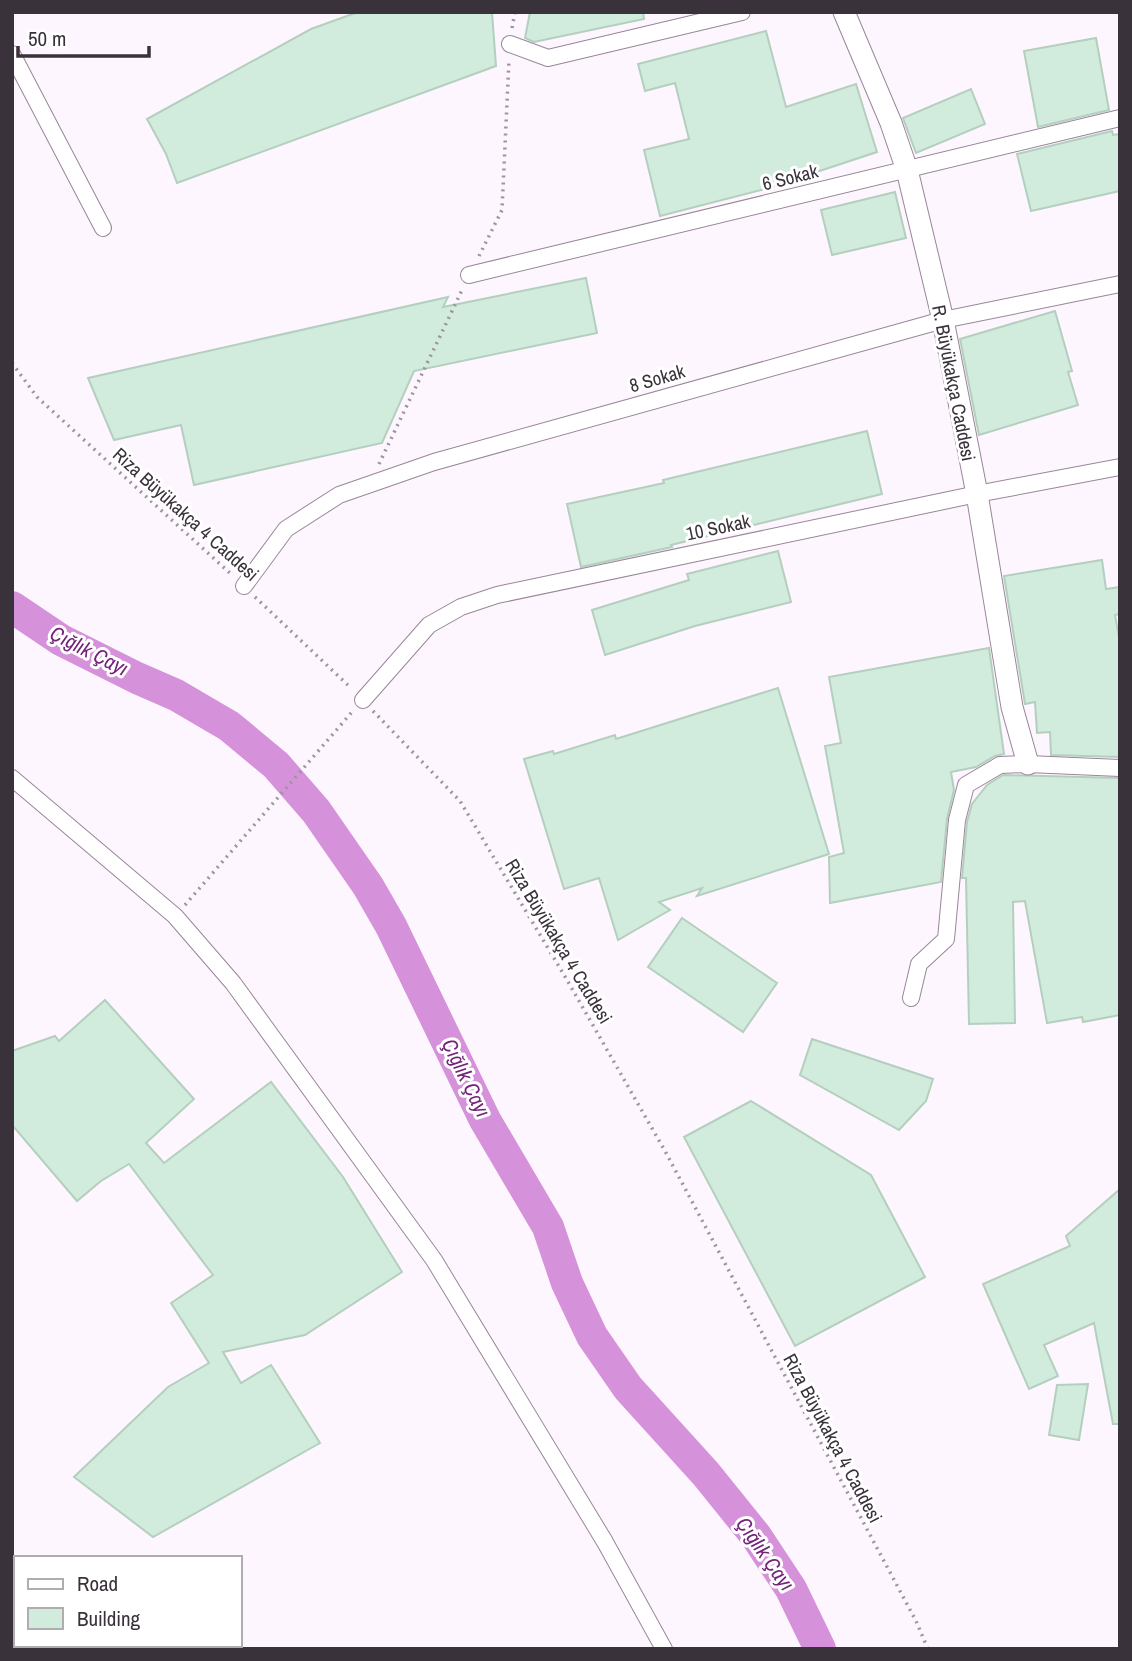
<svg xmlns="http://www.w3.org/2000/svg" width="1132" height="1661" font-family="'Archivo Narrow',sans-serif">
  <rect width="100%" height="100%" fill="#fef6fe"/>
  <g fill="none" stroke-linecap="round" stroke-linejoin="round">
    <path stroke="#d591d9" stroke-width="32" d="M12 607 61 640 137 678 176 695 229 726 276 765 316 811 368 886 391 926 485 1120 548 1227 567 1283 592 1336 628 1388 706 1474 756 1536 791 1589 820 1649"/>
  </g>
  <g fill="#d1ebdc" stroke="#b5cfbf" stroke-width="2">
    <path d="M358 12H492L496 66 177 183 166 154 147 119 311 29Z"/>
    <path d="M530 12H643L644 19 534 42 525 38Z"/>
    <path d="M766 31 786 107 856 84 877 152 765 189 660 216 644 150 689 139 675 83 645 91 638 64Z"/>
    <path d="M1096 38 1109 110 1038 127 1024 51Z"/>
    <path d="M971 89 985 124 916 153 903 118Z"/>
    <path d="M1112 131 1113 135 1120 134V191L1031 211 1017 154Z"/>
    <path d="M895 192 906 238 832 255 821 210Z"/>
    <path d="M586 278 597 333 414 371 382 443 194 485 181 425 114 440 88 378 448 297 443 307Z"/>
    <path d="M1055 311 1072 371 1068 372 1078 405 979 435 960 339Z"/>
    <path d="M867 431 882 494 671 545 672 547 581 567 567 504 664 483 663 480Z"/>
    <path d="M778 551 791 602 695 626 605 655 592 610 689 580 687 574Z"/>
    <path d="M1102 560 1106 589 1120 587V614L1115 615 1120 643V757L1051 755 1050 732 1037 733 1035 702 1025 704 1004 576Z"/>
    <path d="M989 648 1004 754 995 756 976 767 951 772 954 790 947 819 941 882 830 903 829 857 844 853 825 746 841 743 829 677Z"/>
    <path d="M778 688 829 854 697 896 702 888 659 902 670 910 618 940 599 878 564 889 524 759 553 751 554 754 615 735 616 739Z"/>
    <path d="M1003 775 1120 778V1015L1083 1022 1082 1017 1047 1023 1025 901 1013 902 1015 1023 969 1024 966 878H962L967 822 972 804 987 785Z"/>
    <path d="M682 918 777 983 743 1032 648 967Z"/>
    <path d="M105 1000 194 1099 146 1143 164 1163 271 1082 343 1177 402 1272 305 1335 223 1352 241 1383 271 1365 320 1443 153 1537 74 1477 168 1387 209 1363 171 1303 213 1275 129 1164 101 1181 77 1201 12 1125V1051L55 1036 59 1041Z"/>
    <path d="M812 1039 933 1079 926 1101 899 1130 800 1075Z"/>
    <path d="M751 1101 871 1175 925 1277 795 1346 684 1137Z"/>
    <path d="M1120 1189V1424H1113L1094 1323 1044 1345 1058 1376 1029 1389 983 1284 1070 1246 1066 1236Z"/>
    <path d="M1088 1384 1079 1440 1049 1435 1057 1385Z"/>
  </g>
  <g fill="none" stroke-linecap="round" stroke-linejoin="round">
    <g stroke="#988699" stroke-width="18">
      <g id="street">
        <path d="M510 44 548 58 742 12"/>
        <path d="M12 54 103 228"/>
        <path d="M469 275 1120 118"/>
        <path d="M244 586 286 529 339 495 434 462 943 320 1120 284"/>
        <path d="M363 700 429 625 461 607 497 595 977 494 1120 467"/>
        <path d="M12 778 175 916 233 983 434 1260 605 1542 664 1649"/>
        <path d="M911 998 919 964 946 939 957 820 966 785 1000 765 1028 764 1120 768"/>
      </g>
    </g>
    <g stroke="#988699" stroke-width="23">
      <path id="secondary" d="M844 12 891 123 907 170 943 320 977 494 1012 707 1028 764"/>
    </g>
    <g stroke="#9c949c" stroke-width="3.5" stroke-dasharray="2 5" stroke-linecap="butt">
      <path d="M512 28 515 12"/>
      <path d="M479 256 502 210 509 60"/>
      <path d="M12 363 37 397 232 575"/>
      <path d="M379 464 463 288"/>
      <path d="M255 597 351 688"/>
      <path d="M373 711 460 801 567 980 665 1151 916 1621 928 1649"/>
      <path d="M185 905 352 712"/>
    </g>
    <use href="#street" stroke="#fff" stroke-width="16"/>
    <use href="#secondary" stroke="#fff" stroke-width="21"/>
  </g>
  <g text-anchor="middle" stroke-width="6" stroke-linejoin="round" paint-order="stroke">
    <g font-size="19" fill="#3a323a" stroke="#fff">
      <text transform="translate(790 177) rotate(-14)" y="7">6 Sokak</text>
      <text transform="translate(657 378) rotate(-16)" y="7">8 Sokak</text>
      <text transform="translate(954 383) rotate(79)" y="7">R. Büyükakça Caddesi</text>
      <text transform="translate(186 514) rotate(42)" y="7">Riza Büyükakça 4 Caddesi</text>
      <text transform="translate(718 527) rotate(-12)" y="7">10 Sokak</text>
      <text transform="translate(559 941) rotate(59)" y="7">Riza Büyükakça 4 Caddesi</text>
      <text transform="translate(833 1438) rotate(62)" y="7">Riza Büyükakça 4 Caddesi</text>
    </g>
    <g font-size="21" font-style="italic" fill="#74237a" stroke="#fff">
      <text transform="translate(89 651) rotate(27)" y="7">Çığlık Çayı</text>
      <text transform="translate(466 1078) rotate(64)" y="7">Çığlık Çayı</text>
      <text transform="translate(765 1554) rotate(55)" y="7">Çığlık Çayı</text>
    </g>
  </g>
  <rect width="1132" height="1661" fill="none" stroke="#3a323a" stroke-width="28"/>
  <rect x="14" y="1556" width="228" height="91" fill="#ffffff" stroke="#b0adb0" stroke-width="2"/>
  <rect x="28" y="1579" width="35" height="10" fill="#ffffff" stroke="#b0adb0" stroke-width="2"/>
  <text x="77" y="1591" font-size="21" fill="#3a323a">Road</text>
  <rect x="28" y="1608" width="35" height="21" fill="#d1ebdc" stroke="#b0adb0" stroke-width="2"/>
  <text x="77" y="1626" font-size="21" fill="#3a323a">Building</text>
  <path d="M18 46v10h131v-10" fill="none" stroke="#3a323a" stroke-width="3.5"/>
  <text x="28" y="46" font-size="21" fill="#3a323a" stroke="#ffffff" stroke-width="5" paint-order="stroke">50 m</text>
</svg>
